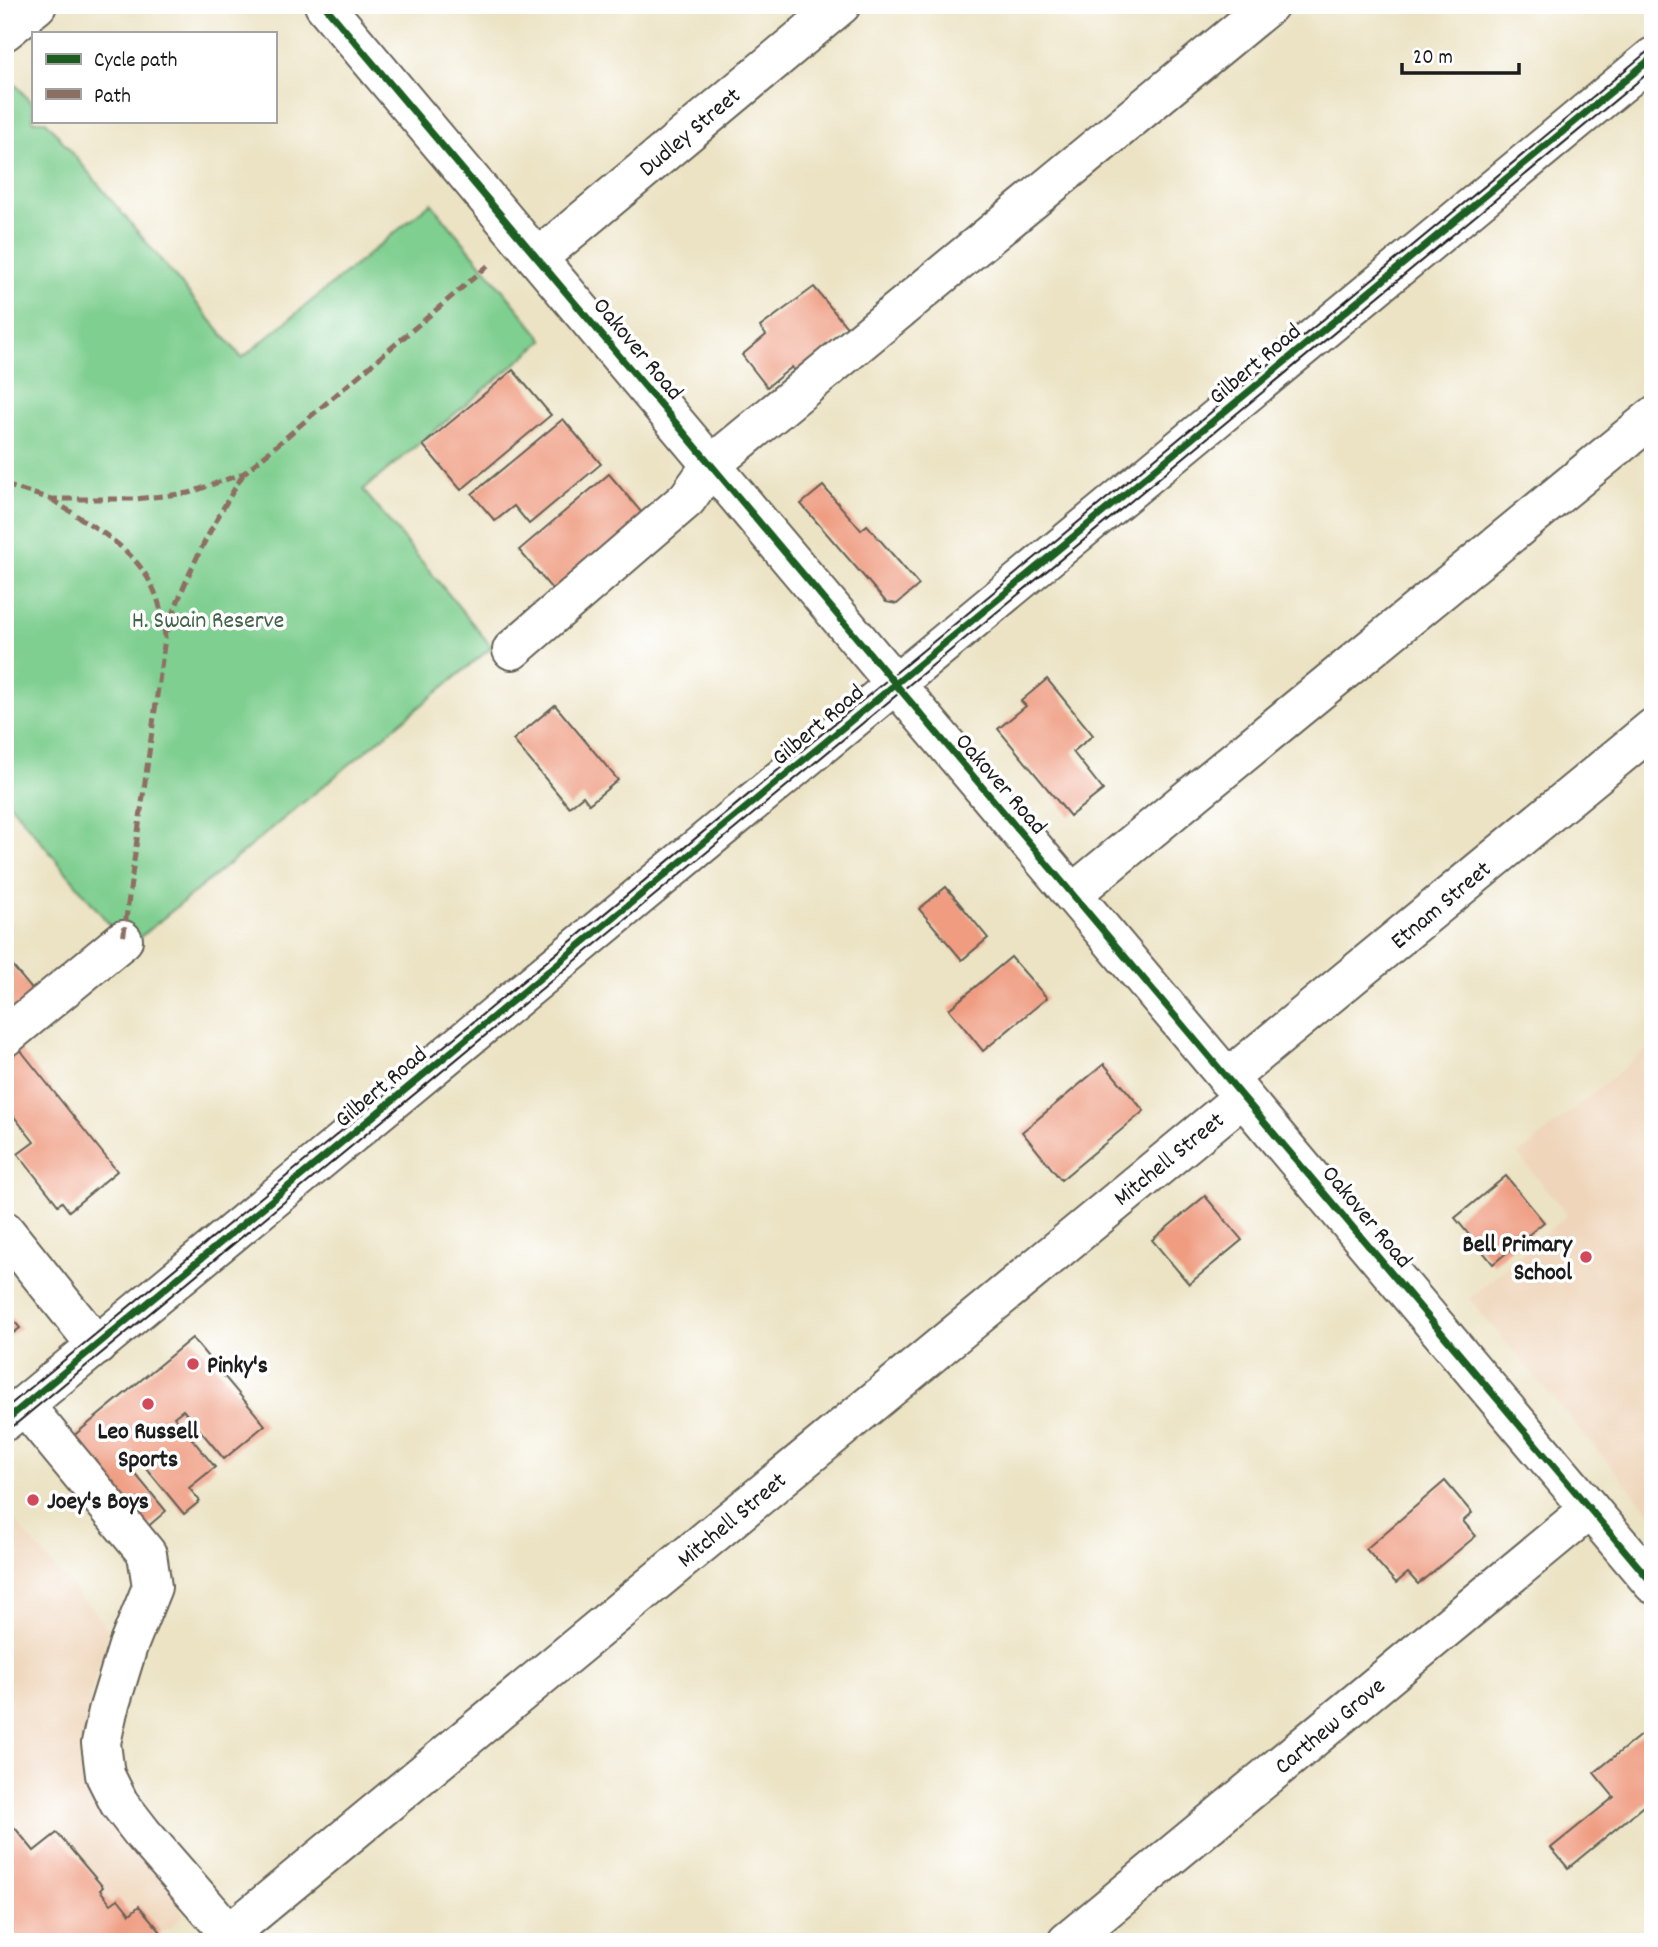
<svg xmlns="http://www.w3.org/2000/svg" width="1658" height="1947" font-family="Dekko,sans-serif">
  <rect width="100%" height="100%" fill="#fff"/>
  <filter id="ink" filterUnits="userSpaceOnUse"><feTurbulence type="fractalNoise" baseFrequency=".0143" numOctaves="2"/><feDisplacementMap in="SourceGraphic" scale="14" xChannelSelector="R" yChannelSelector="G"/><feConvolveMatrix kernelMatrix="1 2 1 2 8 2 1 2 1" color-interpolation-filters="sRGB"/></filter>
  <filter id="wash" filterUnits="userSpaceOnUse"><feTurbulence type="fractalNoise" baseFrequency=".00686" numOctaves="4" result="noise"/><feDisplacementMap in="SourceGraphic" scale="28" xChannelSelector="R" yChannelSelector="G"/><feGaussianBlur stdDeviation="1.57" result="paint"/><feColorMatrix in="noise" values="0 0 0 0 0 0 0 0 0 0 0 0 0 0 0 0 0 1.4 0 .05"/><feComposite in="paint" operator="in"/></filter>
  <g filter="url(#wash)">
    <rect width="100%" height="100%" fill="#ece3c4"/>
    <g fill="#efd6bb">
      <path d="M1653 1044V1516L1469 1299 1567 1215 1518 1155Z"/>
      <path d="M5 1510 109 1630 90 1697 86 1756 173 1884 183 1916 153 1942H5Z"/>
    </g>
    <path fill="#7fcf90" stroke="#4e7656" stroke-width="2" d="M16 85 33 105V121H46L242 358 431 203 544 340 363 490 492 647 128 947 5 798V94Z"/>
    <g id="blocks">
      <g fill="#ef9c81">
        <path d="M814 287 850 331 797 374 792 367 767 387 742 355 766 335 760 327Z"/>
        <path d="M513 370 551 415 461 490 423 445Z"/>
        <path d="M563 419 601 464 529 524 514 506 495 521 472 494Z"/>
        <path d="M609 474 647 519 557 595 519 550Z"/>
        <path d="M823 486 861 530 867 525 919 585 897 604 886 602 801 504Z"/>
        <path d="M1047 679 1093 735 1073 752 1103 790 1070 816 998 729 1026 706 1021 701Z"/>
        <path d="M555 705 618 780 589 804 583 796 569 807 513 740Z"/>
        <path d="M946 887 988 938 962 960 919 909Z"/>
        <path d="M5 957 36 994 5 1019Z"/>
        <path d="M1011 957 1047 998 983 1051 949 1009Z"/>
        <path d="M14 1042 117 1171 69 1211 62 1202 58 1205 18 1154 34 1142 8 1109 5 1112V1049Z"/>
        <path d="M1104 1064 1144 1111 1061 1180 1022 1132Z"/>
        <path d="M1506 1176 1544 1222 1493 1264 1455 1218Z"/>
        <path d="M1205 1196 1242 1240 1189 1284 1152 1240Z"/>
        <path d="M5 1310 20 1328 5 1339Z"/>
        <path d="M192 1338 265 1425 224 1459 183 1410 174 1417 215 1467 189 1488 200 1501 184 1514 132 1451 123 1459 166 1511 145 1529 71 1438Z"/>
        <path d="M1445 1481 1472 1513 1463 1521 1476 1536 1418 1584 1408 1573 1396 1583 1366 1549Z"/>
        <path d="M1653 1725V1798L1568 1868 1551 1848 1614 1797 1594 1773Z"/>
        <path d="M15 1828 34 1851 57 1833 103 1887 100 1890 111 1904 118 1899 130 1914 139 1906 161 1932 149 1942H5V1833Z"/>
      </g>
    </g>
  </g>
  <g filter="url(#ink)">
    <use href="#blocks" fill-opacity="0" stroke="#656257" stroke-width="2"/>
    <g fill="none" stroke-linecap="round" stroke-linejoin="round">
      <g stroke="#656257" stroke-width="42">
        <g id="minor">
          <path d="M324 5 1653 1584"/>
          <path d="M5 31 37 5"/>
          <path d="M539 257 841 5"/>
          <path d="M512 650 687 499 711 465 1269 5"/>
          <path d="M1072 894 1653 417"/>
          <path d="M5 1037 123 940"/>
          <path d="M1227 1079 1653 728"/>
          <path d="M5 1231 97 1346"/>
          <path d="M25 1406 147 1554 152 1587 128 1646 108 1711 101 1743 105 1775 119 1803 143 1834 229 1933"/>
          <path d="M5 1421 1653 57"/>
          <path d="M219 1942 1243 1097"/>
          <path d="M1067 1942 1590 1509"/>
        </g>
      </g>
      <use href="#minor" stroke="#fff" stroke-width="38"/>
      <g stroke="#1c1c1c" stroke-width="2">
        <path d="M5 1409 1653 47"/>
        <path d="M5 1433 1653 69"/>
      </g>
      <g stroke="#8d6e63" stroke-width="5" stroke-dasharray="10 5" stroke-linecap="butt">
        <path d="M5 485 51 499H135L189 493 244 473 490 264"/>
        <path d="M51 499C111 539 159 558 165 638L123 940"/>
        <path d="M167 632C187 571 211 527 244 473"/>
      </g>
      <g stroke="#fff" stroke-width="11">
        <g id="cycleway">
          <path d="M324 5 1653 1584"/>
          <path d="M5 1421 1653 57"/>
        </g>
      </g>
      <use href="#cycleway" stroke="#1b5e20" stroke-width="7"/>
    </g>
  </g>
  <g fill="#d1495b" stroke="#fff" stroke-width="2.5">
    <circle cx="1586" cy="1257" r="7"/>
    <circle cx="193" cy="1364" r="7"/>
    <circle cx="148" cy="1404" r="7"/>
    <circle cx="33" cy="1500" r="7"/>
  </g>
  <g text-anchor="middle" stroke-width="7" stroke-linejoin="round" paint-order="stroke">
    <g font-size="24" fill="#1c1c1c" stroke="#fff">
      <text transform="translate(689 131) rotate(-40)" y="8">Dudley Street</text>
      <text transform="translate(639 348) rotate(50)" y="8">Oakover Road</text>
      <text transform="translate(1254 363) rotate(-40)" y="8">Gilbert Road</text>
      <text transform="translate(817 724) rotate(-40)" y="8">Gilbert Road</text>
      <text transform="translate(1002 783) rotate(49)" y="8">Oakover Road</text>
      <text transform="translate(1440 904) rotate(-40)" y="8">Etnam Street</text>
      <text transform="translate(380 1086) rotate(-40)" y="8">Gilbert Road</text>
      <text transform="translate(1168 1158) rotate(-39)" y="8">Mitchell Street</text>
      <text transform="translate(1368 1216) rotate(50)" y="8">Oakover Road</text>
      <text transform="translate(731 1519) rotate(-40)" y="8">Mitchell Street</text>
      <text transform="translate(1329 1725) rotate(-40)" y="8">Carthew Grove</text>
    </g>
    <g font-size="24" fill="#44644a" stroke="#fff">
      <text x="208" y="627">H. Swain Reserve</text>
    </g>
    <g font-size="24" font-weight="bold" fill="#1c1c1c" stroke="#fff" text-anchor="start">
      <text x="1572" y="1251" text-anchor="end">Bell Primary<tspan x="1572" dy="28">School</tspan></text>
      <text x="207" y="1372">Pinky's</text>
      <text x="148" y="1438" text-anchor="middle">Leo Russell<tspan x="148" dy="28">Sports</tspan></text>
      <text x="47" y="1508">Joey's Boys</text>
    </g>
  </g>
  <rect width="1658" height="1947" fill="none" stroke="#fff" stroke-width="28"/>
  <rect x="32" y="32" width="245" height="91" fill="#ffffff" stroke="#a4a4a4" stroke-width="2"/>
  <rect x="46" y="54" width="35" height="10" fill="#1b5e20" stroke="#a4a4a4" stroke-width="2"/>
  <text x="94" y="66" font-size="21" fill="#1c1c1c">Cycle path</text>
  <rect x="46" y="89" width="35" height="10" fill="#8d6e63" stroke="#a4a4a4" stroke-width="2"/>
  <text x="94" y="102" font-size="21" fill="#1c1c1c">Path</text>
  <path d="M1402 63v10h117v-10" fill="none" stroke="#1c1c1c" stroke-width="3.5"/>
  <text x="1413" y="63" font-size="21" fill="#1c1c1c" stroke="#ffffff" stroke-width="5" paint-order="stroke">20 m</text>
</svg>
